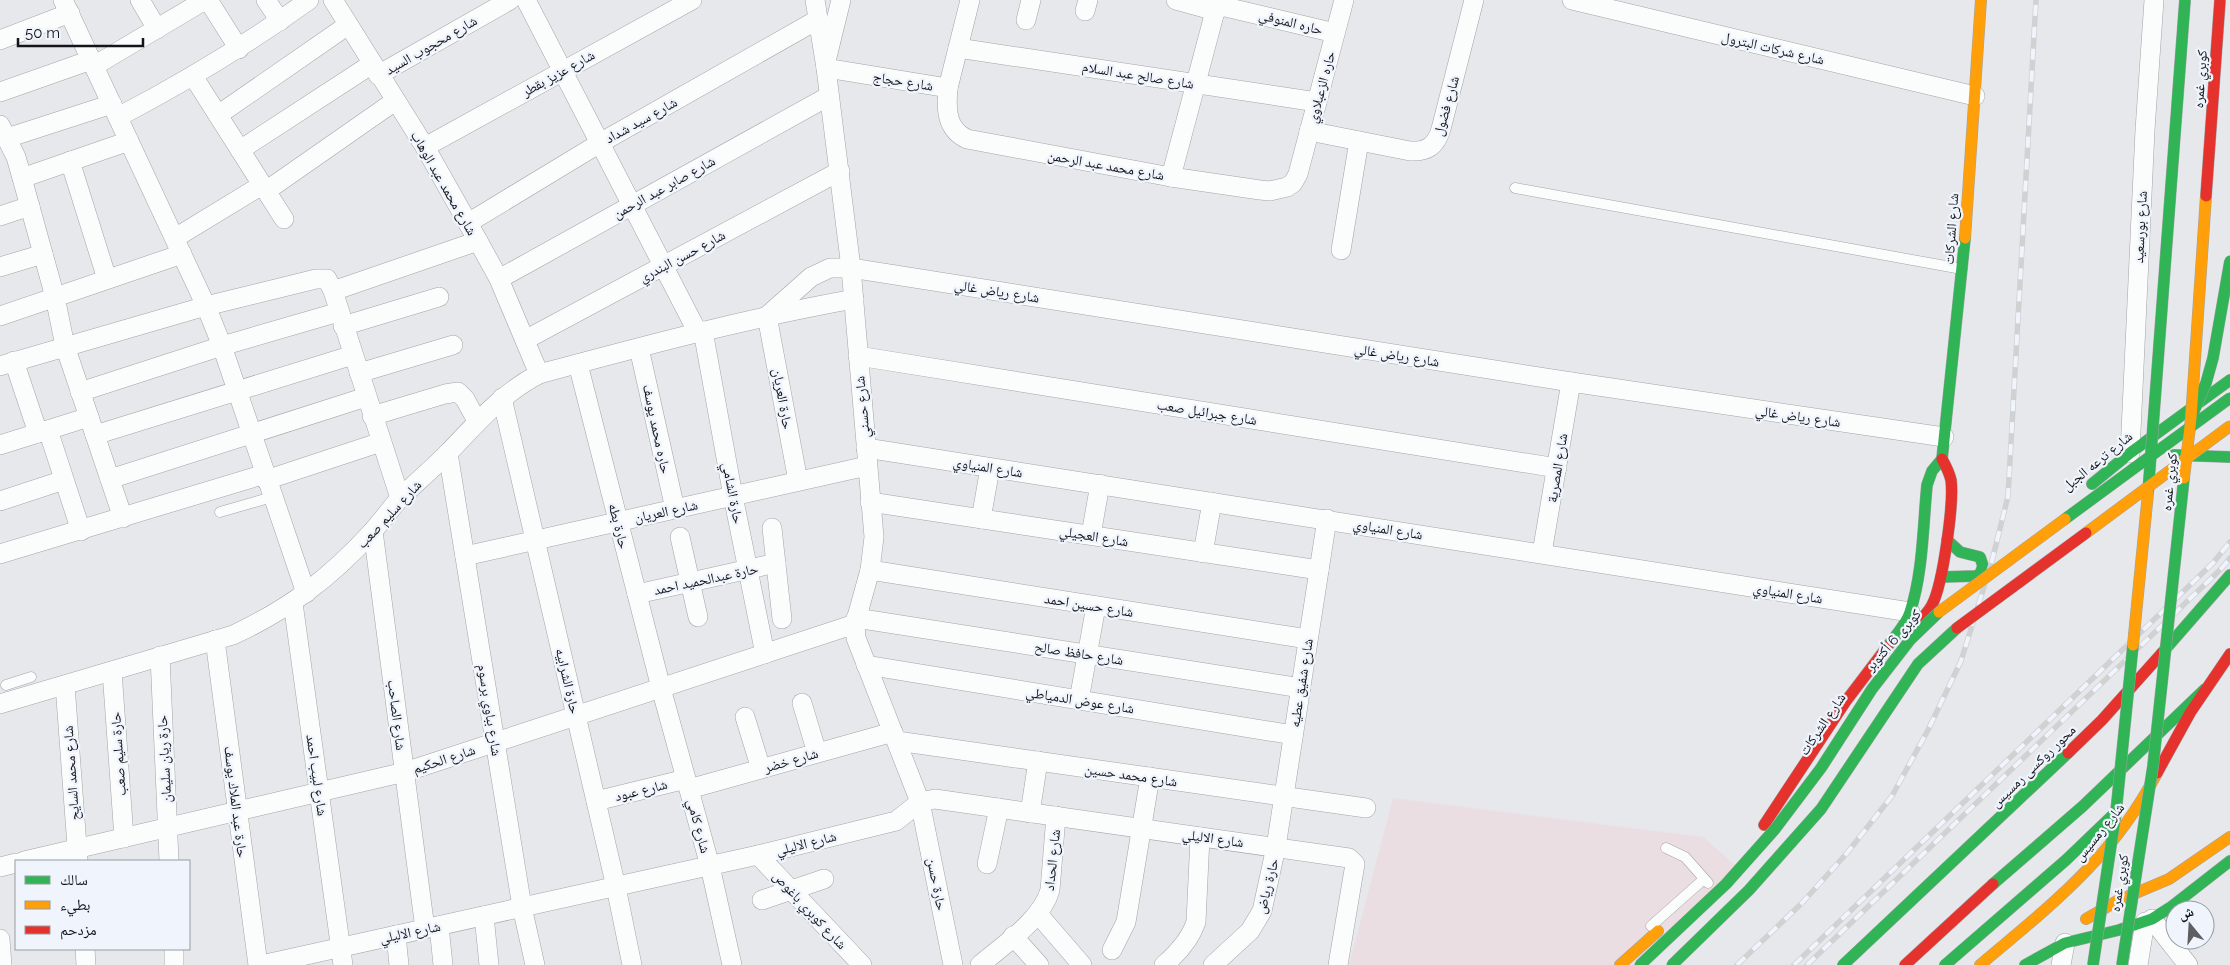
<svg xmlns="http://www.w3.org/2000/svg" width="2230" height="965" font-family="Raleway,'Noto Naskh Arabic',sans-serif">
  <rect width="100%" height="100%" fill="#e6e8ec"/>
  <path fill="#ebdee2" d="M1393 798 1703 837 1743 872 1643 965H1349Z"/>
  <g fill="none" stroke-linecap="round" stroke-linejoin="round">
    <g stroke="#a2a4a7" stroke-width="11">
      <g id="lane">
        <path d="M1515 188 1962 269"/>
        <path d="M220 512 272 497"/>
        <path d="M6 685 31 677"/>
        <path d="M1666 848 1685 857 1708 883"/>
        <path d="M1651 926 1704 879"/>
      </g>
    </g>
    <g stroke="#a2a4a7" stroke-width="20">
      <g id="street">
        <path d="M63 0 206 306 222 346 306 593"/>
        <path d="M140 0 157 29"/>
        <path d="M208 0 239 49"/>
        <path d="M266 0 280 21"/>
        <path d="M333 0 425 147 478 241 499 279 539 374"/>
        <path d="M526 0 698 333"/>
        <path d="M815 0 826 68 851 268 874 537 870 570 855 624 856 638 920 802 953 965"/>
        <path d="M1176 0 1216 11"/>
        <path d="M1572 0 1975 96"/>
        <path d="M1217 5 1335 33"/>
        <path d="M1085 11 1088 0"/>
        <path d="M1026 20 1031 0"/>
        <path d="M0 40 70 13"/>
        <path d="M958 48 1317 102"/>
        <path d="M827 57 841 0"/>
        <path d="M94 66 205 0"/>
        <path d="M826 68 948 88 970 0"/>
        <path d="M378 75 510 0"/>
        <path d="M193 76 284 219"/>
        <path d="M948 88C946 109 946 129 967 139L1171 177 1260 190 1270 191 1287 187 1293 183 1298 174 1344 0"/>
        <path d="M0 92 91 60"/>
        <path d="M218 115 348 25"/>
        <path d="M118 117C185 82 248 44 309 0"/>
        <path d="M0 125 16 157 22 178 55 297 65 346 123 518"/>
        <path d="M1309 131 1410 151C1427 152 1436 146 1441 129L1474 0"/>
        <path d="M7 138 112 104"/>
        <path d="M425 147 692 0"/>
        <path d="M240 150 372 64"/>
        <path d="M70 161 107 279"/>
        <path d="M1171 177 1218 0"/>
        <path d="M22 178 129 141"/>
        <path d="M266 191 395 101"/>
        <path d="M0 216 30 206"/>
        <path d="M468 223 600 143 817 20"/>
        <path d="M175 238 262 185"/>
        <path d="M1341 250 1359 141"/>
        <path d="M0 267 43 254"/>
        <path d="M499 279 829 96"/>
        <path d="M333 291 478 241"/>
        <path d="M0 316 182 254"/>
        <path d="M343 326 439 297"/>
        <path d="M703 331 733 496 765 654"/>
        <path d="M525 340 840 171"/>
        <path d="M639 348 675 509"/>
        <path d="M858 356 1557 468"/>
        <path d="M14 361 38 433"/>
        <path d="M578 364 661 688 710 866 732 965"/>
        <path d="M0 366 206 306 316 279H327L333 291 400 498"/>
        <path d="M359 373 453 345"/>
        <path d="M80 392 222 346 339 312"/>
        <path d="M502 398 616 887 632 965"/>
        <path d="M372 416 445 394 458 392 465 399 477 421"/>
        <path d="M48 430 81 531"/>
        <path d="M95 435 353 355"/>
        <path d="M0 445 89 417"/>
        <path d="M866 448 1910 612"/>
        <path d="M448 453 522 907 535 965"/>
        <path d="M2130 453 2145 130 2154 0"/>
        <path d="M110 479 366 397"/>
        <path d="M266 480 381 442"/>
        <path d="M798 481 767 316 811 277 830 268H851L1571 382 1944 437"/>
        <path d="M0 501 64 480"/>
        <path d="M870 502 1319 570"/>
        <path d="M981 519 990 468"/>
        <path d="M772 528 782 619"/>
        <path d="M373 531 425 929"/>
        <path d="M1091 535 1100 484"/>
        <path d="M680 537 698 617"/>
        <path d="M1203 553 1212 502"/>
        <path d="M1542 553 1571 382"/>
        <path d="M0 554 265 474"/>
        <path d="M465 556 867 466"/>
        <path d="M870 570 1308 639"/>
        <path d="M637 594 776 563"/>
        <path d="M293 603 343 965"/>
        <path d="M856 618 1301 688"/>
        <path d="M215 640 258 965"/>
        <path d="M160 656 169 861"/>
        <path d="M866 665 1293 735"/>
        <path d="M112 671 124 838"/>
        <path d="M65 685 78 860"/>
        <path d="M1079 700 1096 606"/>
        <path d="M802 703 817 753"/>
        <path d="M0 704 233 635C289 609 330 578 372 532 382 521 391 508 401 497 417 482 433 468 448 453 477 423 502 393 539 374 643 346 748 318 854 299"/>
        <path d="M745 717 761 769"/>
        <path d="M897 741 1366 808"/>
        <path d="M689 789 893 732"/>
        <path d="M596 801 686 779"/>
        <path d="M1030 813 1038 761"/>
        <path d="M758 855 862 965"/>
        <path d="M24 861 405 772 855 624"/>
        <path d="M987 864 999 808"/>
        <path d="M0 867 16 863"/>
        <path d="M762 900 824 879"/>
        <path d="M1038 914 1082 965"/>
        <path d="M484 916 489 965"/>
        <path d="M2152 919 2188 965"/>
        <path d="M439 926 443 965"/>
        <path d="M396 935 399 965"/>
        <path d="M1013 936 1039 965"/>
        <path d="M0 939 2 965"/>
        <path d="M85 949 86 965"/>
        <path d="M174 949V965"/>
        <path d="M1112 950 1126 922 1150 777"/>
        <path d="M261 965 758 855 896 821 920 802 935 799 1349 858 1355 864 1338 965"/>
        <path d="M980 965C1003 945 1042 920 1050 890L1056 816"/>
        <path d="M1164 965C1178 953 1190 940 1196 922L1200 837"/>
        <path d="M1213 965 1250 931 1262 911 1276 847 1327 519"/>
        <path d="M2061 965 2065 943"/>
        <path d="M2138 965 2145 922"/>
      </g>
    </g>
    <g stroke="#a2a4a7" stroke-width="12">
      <g id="fast">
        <path d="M2174 455 2230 457"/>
        <path d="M2092 484 2130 453 2230 380"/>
        <path d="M2065 519 2133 469"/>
        <path d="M1941 577 1976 576 1980 574 1983 566 1980 557 1960 552 1947 540"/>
        <path d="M1887 647C1895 636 1906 625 1910 612 1923 574 1923 525 1927 485L1932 471 1942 459 1965 238"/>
        <path d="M2162 653 2230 575"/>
        <path d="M1993 884 2083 806 2205 689"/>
        <path d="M1843 965 2068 753"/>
        <path d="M1945 965 2066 860 2116 812"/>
        <path d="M2025 965 2065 943 2119 930 2152 919 2171 907 2230 861"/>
      </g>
    </g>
    <g stroke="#a2a4a7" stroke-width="12">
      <g id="slow">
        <path d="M1965 238 1981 0"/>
        <path d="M2086 919 2117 901 2169 879 2230 837"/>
        <path d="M1620 965 1658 931"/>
        <path d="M1980 965C2051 905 2113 858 2157 773"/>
      </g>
    </g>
    <g stroke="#a2a4a7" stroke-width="12">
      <g id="jam">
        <path d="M1913 629C1919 621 1928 613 1932 605 1943 584 1954 503 1951 480 1949 472 1946 466 1942 459"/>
        <path d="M2068 753 2102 720 2162 653"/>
        <path d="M2157 773 2190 713 2230 654"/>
        <path d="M1764 825 1846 701 1887 647"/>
        <path d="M1905 965 1993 884"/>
      </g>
    </g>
    <use href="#lane" stroke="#fbfcfc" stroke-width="10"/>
    <use href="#street" stroke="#fbfcfc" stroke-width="19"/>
    <use href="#fast" stroke="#30b455" stroke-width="11"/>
    <use href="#slow" stroke="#ff9f0a" stroke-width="11"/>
    <use href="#jam" stroke="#e5322d" stroke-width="11"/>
    <g stroke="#d0d1d2" stroke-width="5.5">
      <g id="rail">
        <path d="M1737 965 1802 903 1847 853 1892 796 1928 730 1961 661 1992 561 2008 496 2036 0"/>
        <path d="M1794 965 2213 563 2230 542"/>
        <path d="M1807 965 2221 569 2230 558"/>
      </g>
    </g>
    <use href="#rail" stroke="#eff4fd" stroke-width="4" stroke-dasharray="11" stroke-linecap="butt"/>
    <g stroke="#a2a4a7" stroke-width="12" stroke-linecap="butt">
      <g id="fast-bridge">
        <path d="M2191 418 2206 383 2213 358 2230 261"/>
        <path d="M2133 469 2230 398"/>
        <path d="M2148 493 2185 0"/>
        <path d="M1640 965 1726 884 1775 829 1821 768 1872 689 1910 640 1939 612"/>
        <path d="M1672 965 1749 890 1821 809 1918 664 1957 628"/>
        <path d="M2093 965 2116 812 2133 645"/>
        <path d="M2122 965 2153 766 2184 478"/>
      </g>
    </g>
    <g stroke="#a2a4a7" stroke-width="12" stroke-linecap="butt">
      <g id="slow-bridge">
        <path d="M2184 478 2191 418 2206 196"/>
        <path d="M2086 533 2230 426"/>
        <path d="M1939 612 2065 519"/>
        <path d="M2133 645 2148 493"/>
      </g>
    </g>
    <g stroke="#a2a4a7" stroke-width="12" stroke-linecap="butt">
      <g id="jam-bridge">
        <path d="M2206 196 2220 0"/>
        <path d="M1957 628 2086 533"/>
      </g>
    </g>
    <use href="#fast-bridge" stroke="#30b455" stroke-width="11"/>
    <use href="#slow-bridge" stroke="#ff9f0a" stroke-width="11"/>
    <use href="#jam-bridge" stroke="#e5322d" stroke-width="11"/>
  </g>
  <g text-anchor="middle" stroke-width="4.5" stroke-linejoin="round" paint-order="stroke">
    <g font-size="14" fill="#131518" stroke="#eff4fd">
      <text transform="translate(1291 22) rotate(14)" y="5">حاره المنوفي</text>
      <text transform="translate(431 45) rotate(-30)" y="5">شارع محجوب السيد</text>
      <text transform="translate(1773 48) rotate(13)" y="5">شارع شركات البترول</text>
      <text transform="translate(558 73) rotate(-29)" y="5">شارع عزيز بقطر</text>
      <text transform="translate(1138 75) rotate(9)" y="5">شارع صالح عبد السلام</text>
      <text transform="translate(2200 79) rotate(-86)" y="5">كوبري غمره</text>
      <text transform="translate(903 81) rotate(9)" y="5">شارع حجاج</text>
      <text transform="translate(1321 87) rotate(-75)" y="5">حاره الزعبلاوي</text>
      <text transform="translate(1446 106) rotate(-74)" y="5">شارع فضول</text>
      <text transform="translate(641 120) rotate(-29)" y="5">شارع سيد شداد</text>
      <text transform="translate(1106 165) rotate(10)" y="5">شارع محمد عبد الرحمن</text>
      <text transform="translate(444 183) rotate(60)" y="5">شارع محمد عبد الوهاب</text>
      <text transform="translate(664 187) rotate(-29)" y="5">شارع صابر عبد الرحمن</text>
      <text transform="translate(2140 227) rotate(-87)" y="5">شارع بورسعيد</text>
      <text transform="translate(1951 229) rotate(-86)" y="5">شارع الشركات</text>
      <text transform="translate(682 256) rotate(-28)" y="5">شارع حسن البندري</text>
      <text transform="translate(997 291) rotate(9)" y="5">شارع رياض غالي</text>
      <text transform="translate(1397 355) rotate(9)" y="5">شارع رياض غالي</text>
      <text transform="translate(783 399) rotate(80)" y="5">حارة العريان</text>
      <text transform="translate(862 407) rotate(-95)" y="5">شارع حسني</text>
      <text transform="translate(1207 412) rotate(9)" y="5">شارع جبرائيل صعب</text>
      <text transform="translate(1798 416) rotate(8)" y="5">شارع رياض غالي</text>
      <text transform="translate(657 429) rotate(78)" y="5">حاره محمد يوسف</text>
      <text transform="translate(2097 461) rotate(-39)" y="5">شارع ترعه الجبل</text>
      <text transform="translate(988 467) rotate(9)" y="5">شارع المنياوي</text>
      <text transform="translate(1557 468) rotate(-81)" y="5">شارع المصرية</text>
      <text transform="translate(2169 482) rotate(-84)" y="5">كوبري غمره</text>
      <text transform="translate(733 493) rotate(79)" y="5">حارة الشامي</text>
      <text transform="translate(666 511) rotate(-12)" y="5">شارع العريان</text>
      <text transform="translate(389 514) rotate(-47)" y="5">شارع سليم صعب</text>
      <text transform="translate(619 526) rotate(76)" y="5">حارة بطه</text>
      <text transform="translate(1388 529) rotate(9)" y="5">شارع المنياوي</text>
      <text transform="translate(1094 536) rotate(9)" y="5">شارع العجيلي</text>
      <text transform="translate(706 579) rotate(-12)" y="5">حارة عبدالحميد احمد</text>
      <text transform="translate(1788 593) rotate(9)" y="5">شارع المنياوي</text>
      <text transform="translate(1089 605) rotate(9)" y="5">شارع حسين احمد</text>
      <text transform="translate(1893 640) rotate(-49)" y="5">كوبرى 6 أكتوبر</text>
      <text transform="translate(1079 653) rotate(9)" y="5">شارع حافظ صالح</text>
      <text transform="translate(568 681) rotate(77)" y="5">حارة الشرابيه</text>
      <text transform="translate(1301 683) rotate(-81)" y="5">شارع شفيق عطيه</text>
      <text transform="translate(1080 700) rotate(9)" y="5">شارع عوض الدمياطي</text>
      <text transform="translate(490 710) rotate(81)" y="5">شارع بباوي برسوم</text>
      <text transform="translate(397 715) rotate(83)" y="5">شارع الصاحب</text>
      <text transform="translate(1822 724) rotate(-56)" y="5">شارع الشركات</text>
      <text transform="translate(118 754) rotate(-94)" y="5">حارة سليم صعب</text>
      <text transform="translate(164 759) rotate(-93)" y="5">حارة ريان سليمان</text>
      <text transform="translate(444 759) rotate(-18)" y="5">شارع الحكيم</text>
      <text transform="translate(791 760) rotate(-16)" y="5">شارع خضر</text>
      <text transform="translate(2033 766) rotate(-44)" y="5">محور روكسى رمسيس</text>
      <text transform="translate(71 773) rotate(-94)" y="5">شارع محمد السايح</text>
      <text transform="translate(317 775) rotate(82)" y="5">شارع لبيب احمد</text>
      <text transform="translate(1131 775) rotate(8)" y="5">شارع محمد حسين</text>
      <text transform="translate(641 790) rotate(-14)" y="5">شارع عبود</text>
      <text transform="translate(236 802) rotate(83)" y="5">حارة عبد الملاك يوسف</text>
      <text transform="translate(699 826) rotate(75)" y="5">شارع كامي</text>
      <text transform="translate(2099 832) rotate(-51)" y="5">شارع رمسيس</text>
      <text transform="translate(1213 838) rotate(8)" y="5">شارع الاليلي</text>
      <text transform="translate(806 843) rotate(-14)" y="5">شارع الاليلي</text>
      <text transform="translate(1052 860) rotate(-84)" y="5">شارع الحداد</text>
      <text transform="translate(2119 883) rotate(-81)" y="5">كوبري غمره</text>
      <text transform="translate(937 884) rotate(79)" y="5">حارة حسن</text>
      <text transform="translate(1267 886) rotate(-76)" y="5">حارة رياض</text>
      <text transform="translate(810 910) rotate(47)" y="5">شارع كوبري باغوص</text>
      <text transform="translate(410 932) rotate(-12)" y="5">شارع الاليلي</text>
    </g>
  </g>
  <rect x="15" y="860" width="175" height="90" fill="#eff4fd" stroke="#979ba1"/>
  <rect x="25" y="876" width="25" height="8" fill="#30b455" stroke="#979ba1"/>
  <text x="60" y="885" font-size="15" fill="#131518">سالك</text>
  <rect x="25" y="901" width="25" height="8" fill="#ff9f0a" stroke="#979ba1"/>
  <text x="60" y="910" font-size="15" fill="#131518">بطيء</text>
  <rect x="25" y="926" width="25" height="8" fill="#e5322d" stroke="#979ba1"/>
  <text x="60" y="935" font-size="15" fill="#131518">مزدحم</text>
  <g transform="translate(2190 925) rotate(342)"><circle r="24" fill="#eff4fd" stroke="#979ba1"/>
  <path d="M0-4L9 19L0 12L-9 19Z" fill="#5d5f62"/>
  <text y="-8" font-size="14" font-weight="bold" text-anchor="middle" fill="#131518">ش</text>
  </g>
  <path d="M18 38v8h125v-8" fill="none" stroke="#131518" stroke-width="2.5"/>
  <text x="25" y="38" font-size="15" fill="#131518" stroke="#eff4fd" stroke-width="4" paint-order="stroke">50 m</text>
</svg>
